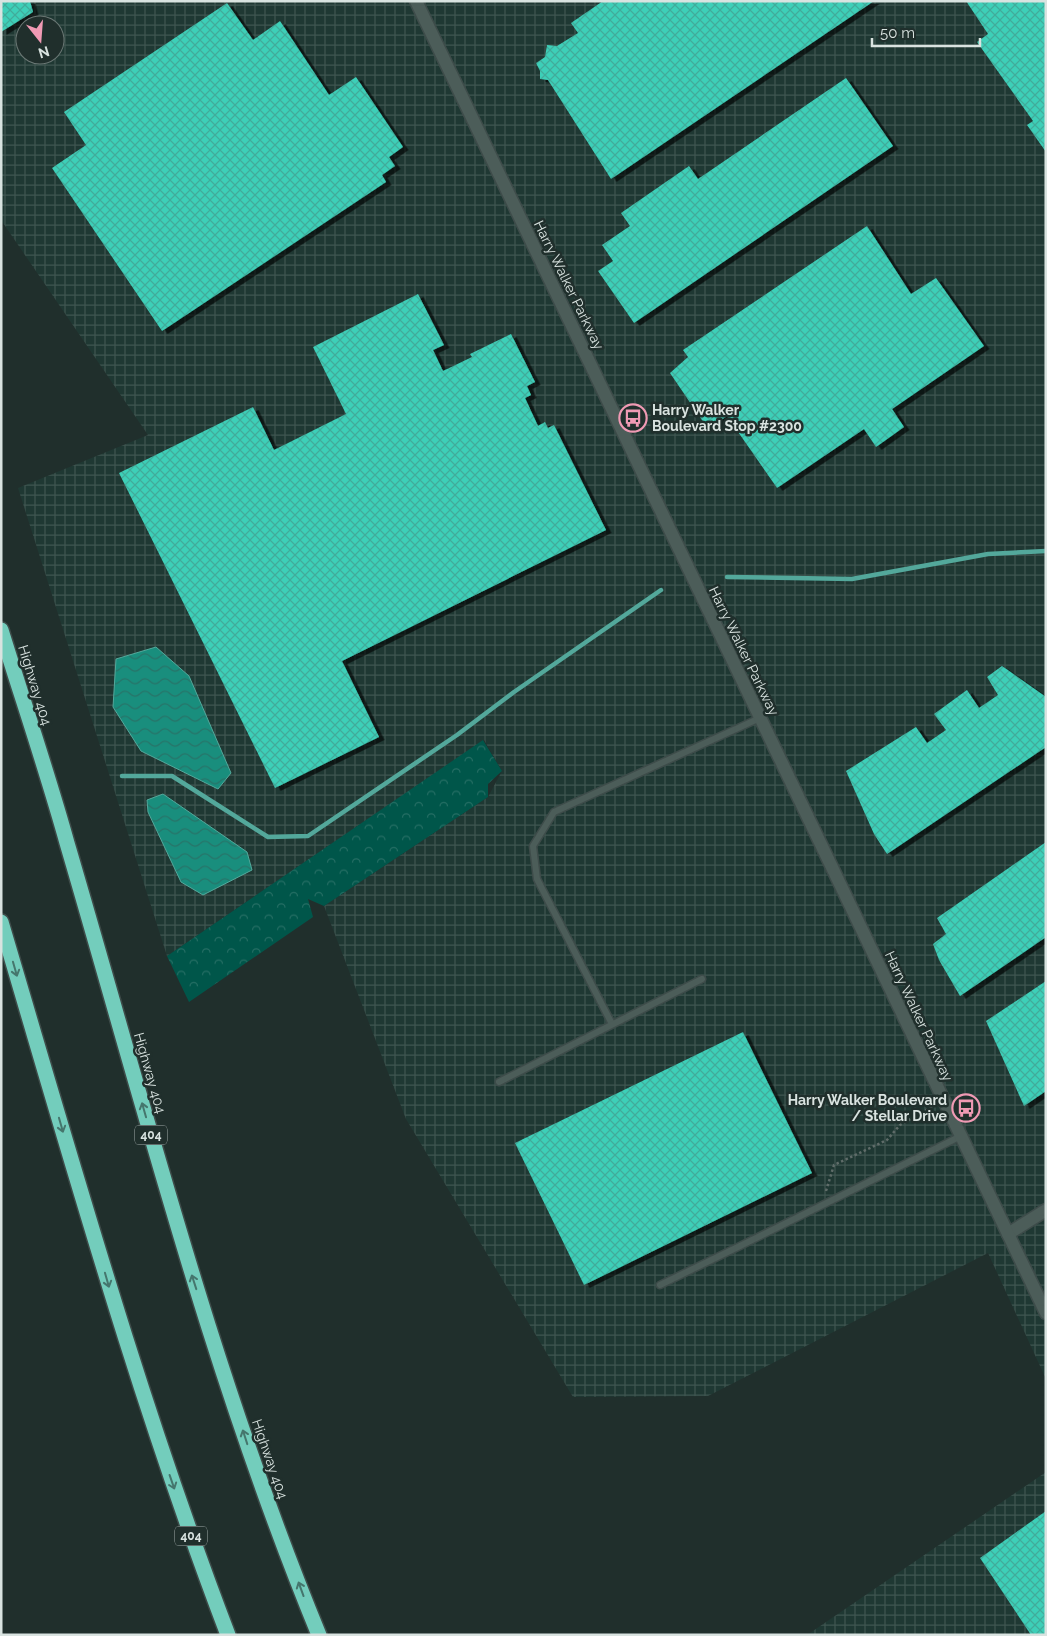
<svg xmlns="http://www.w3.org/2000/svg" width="1047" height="1636" font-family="Raleway,sans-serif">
  <defs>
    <pattern id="industrial-grid" width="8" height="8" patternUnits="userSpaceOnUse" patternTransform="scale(1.25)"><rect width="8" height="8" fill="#1f3833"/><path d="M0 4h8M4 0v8" fill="none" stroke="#3f5550"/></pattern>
    <pattern id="forest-crowns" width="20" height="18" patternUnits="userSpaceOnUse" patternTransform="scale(1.25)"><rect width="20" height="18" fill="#00564a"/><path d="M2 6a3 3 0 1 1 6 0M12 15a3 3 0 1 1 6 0" fill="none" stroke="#256e64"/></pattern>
    <pattern id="water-waves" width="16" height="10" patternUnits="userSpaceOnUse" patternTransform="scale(1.25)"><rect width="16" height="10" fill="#198e7d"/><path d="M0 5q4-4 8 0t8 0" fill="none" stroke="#277469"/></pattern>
    <pattern id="building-cross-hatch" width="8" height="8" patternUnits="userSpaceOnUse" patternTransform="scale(1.25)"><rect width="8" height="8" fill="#3ecfb8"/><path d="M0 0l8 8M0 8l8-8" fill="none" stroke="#3fac9b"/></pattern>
    <filter id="shadow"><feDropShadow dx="5.5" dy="3" stdDeviation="0" flood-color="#0009"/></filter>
  </defs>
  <rect width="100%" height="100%" fill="#202f2c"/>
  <g fill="url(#industrial-grid)" fill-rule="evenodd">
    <path d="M1 1H1046V1379L988 1253 708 1396 573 1397 406 1119 324 906 488 797 502 771 484 740 167 956 18 488 148 435 1 220ZM25 25H55V55H25Z"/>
    <path d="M1046 1472V1635H807Z"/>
  </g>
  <path fill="url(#forest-crowns)" d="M483 740 502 771 488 784V797L324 906 308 899 313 917 189 1002 167 956Z"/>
  <g fill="url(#water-waves)" stroke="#53a89b">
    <path d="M156 647 189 676 231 773 218 789 141 751 113 707 116 659Z"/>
    <path d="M163 794 247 852 252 870 203 895 181 882 148 812 147 800Z"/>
  </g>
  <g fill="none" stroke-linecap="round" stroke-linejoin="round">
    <g stroke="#53a89b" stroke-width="4.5">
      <path d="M727 577 852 579 988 554 1046 551"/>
      <path d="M122 776H172L268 837 308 836 457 735 514 692 661 590"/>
    </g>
  </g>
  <g fill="url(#building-cross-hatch)" filter="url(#shadow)">
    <path d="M1 1H30L33 12 1 32Z"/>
    <path d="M603 1H874L611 179 548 80 540 79V71L536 63 545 57 547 45 557 46 578 33 571 23Z"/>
    <path d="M966 1H1046V152L1027 125 1033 121 977 42 988 34Z"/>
    <path d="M227 3 253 40 280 21 329 95 356 77 403 147 389 157 395 166 382 175 386 182 162 331 52 168 86 145 64 112Z"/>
    <path d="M846 78 893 146 634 323 598 271 613 261 602 245 630 226 621 213 689 166 698 179Z"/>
    <path d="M867 226 911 294 936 278 984 346 892 409 904 427 876 447 864 429 777 488 727 416 708 429 670 373 688 357 683 350Z"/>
    <path d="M418 294 444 345 433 350 443 371 472 357 470 354 511 334 535 382 527 386 531 395 525 398 538 426 545 422 548 428 554 425 606 530 342 661 379 737 275 788 119 473 253 407 274 450 346 414 313 347Z"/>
    <path d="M1002 666 1046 697V747L887 854 874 834 846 771 916 727 927 743 946 730 934 714 967 690 979 708 998 695 987 677Z"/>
    <path d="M1046 842V937L960 996 939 960 933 944 946 934 937 918Z"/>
    <path d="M1046 981V1091L1024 1106 986 1021Z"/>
    <path d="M743 1032 812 1173 584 1285 515 1143Z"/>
    <path d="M1046 1511V1635H1031L980 1558Z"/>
  </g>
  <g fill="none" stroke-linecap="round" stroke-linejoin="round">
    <g stroke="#3e4c4a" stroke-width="9">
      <g id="service">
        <path d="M612 1024 537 879 533 846 554 812 760 718"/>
        <path d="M499 1082 702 979"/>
        <path d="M660 1285 740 1246 961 1136"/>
      </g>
    </g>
    <g stroke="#3e4c4a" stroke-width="15">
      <path id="minor" d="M1008 1234 1046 1210"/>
    </g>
    <g stroke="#3e4c4a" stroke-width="15">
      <path id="tertiary" d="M416 1 1046 1313"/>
    </g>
    <g stroke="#3e4c4a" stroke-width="18">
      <g id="motorway">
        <path d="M1 630C23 701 47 771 67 843 145 1108 213 1378 319 1635"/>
        <path d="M1 922C72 1161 139 1402 228 1635"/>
      </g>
    </g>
    <path stroke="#5f6c69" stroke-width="2.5" stroke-dasharray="2.5 2.5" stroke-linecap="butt" d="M826 1191 834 1165 887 1140 900 1125 933 1106"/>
    <use href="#service" stroke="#4c5d59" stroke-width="6"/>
    <use href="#minor" stroke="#4c5d59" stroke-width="12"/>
    <use href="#tertiary" stroke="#4c5d59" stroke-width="12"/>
    <use href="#motorway" stroke="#73cdbc" stroke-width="15"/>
  </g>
  <defs><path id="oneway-shaft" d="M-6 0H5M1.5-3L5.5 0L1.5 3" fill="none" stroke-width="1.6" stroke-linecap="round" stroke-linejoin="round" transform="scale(1.25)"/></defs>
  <g stroke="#45766d">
    <use href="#oneway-shaft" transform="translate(15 969) rotate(74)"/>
    <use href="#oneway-shaft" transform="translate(144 1110) rotate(-106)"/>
    <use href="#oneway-shaft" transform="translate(61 1125) rotate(74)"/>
    <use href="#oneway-shaft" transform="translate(107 1280) rotate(74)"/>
    <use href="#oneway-shaft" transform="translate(194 1282) rotate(-108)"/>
    <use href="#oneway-shaft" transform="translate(245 1437) rotate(-108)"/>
    <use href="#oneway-shaft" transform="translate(172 1482) rotate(71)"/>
    <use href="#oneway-shaft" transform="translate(301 1589) rotate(-110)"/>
  </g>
  <defs>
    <g id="bus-ring" transform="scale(1.4375)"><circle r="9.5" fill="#202f2c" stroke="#f09ab4" stroke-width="1.5"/><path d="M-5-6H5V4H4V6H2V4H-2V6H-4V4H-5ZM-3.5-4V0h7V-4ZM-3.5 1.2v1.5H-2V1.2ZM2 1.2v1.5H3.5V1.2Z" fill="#f09ab4"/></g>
  </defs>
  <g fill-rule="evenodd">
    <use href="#bus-ring" x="633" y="418"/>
    <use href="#bus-ring" x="966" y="1108"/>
  </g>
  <g text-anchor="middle" stroke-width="5" stroke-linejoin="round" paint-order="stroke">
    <g fill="#202f2c" stroke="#a2adaa" stroke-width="1">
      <rect x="135" y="1125.5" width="32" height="19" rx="4"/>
      <rect x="175" y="1526.5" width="32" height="19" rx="4"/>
    </g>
    <g font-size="12" font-weight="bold" fill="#d9e3e0">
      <text x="151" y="1139">404</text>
      <text x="191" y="1540">404</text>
    </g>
    <g font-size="14" fill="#d9e3e0" stroke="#202f2c">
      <text transform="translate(569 285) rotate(64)" y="5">Harry Walker Parkway</text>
      <text transform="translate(744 651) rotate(64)" y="5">Harry Walker Parkway</text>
      <text transform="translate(35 685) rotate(73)" y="5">Highway 404</text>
      <text transform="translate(919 1016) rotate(65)" y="5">Harry Walker Parkway</text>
      <text transform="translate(150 1073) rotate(74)" y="5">Highway 404</text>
      <text transform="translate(270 1459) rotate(71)" y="5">Highway 404</text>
    </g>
    <g font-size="14" font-weight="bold" fill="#d9e3e0" stroke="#202f2c" text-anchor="start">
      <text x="652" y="415">Harry Walker<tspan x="652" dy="16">Boulevard Stop #2300</tspan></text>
      <text x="947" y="1105" text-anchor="end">Harry Walker Boulevard<tspan x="947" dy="16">/ Stellar Drive</tspan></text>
    </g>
  </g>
  <rect width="1047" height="1636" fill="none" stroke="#d9e3e0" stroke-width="5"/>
  <g transform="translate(40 40) rotate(163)"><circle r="24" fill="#202f2c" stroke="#6a7774"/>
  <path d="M0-4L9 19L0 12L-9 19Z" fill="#f09ab4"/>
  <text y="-8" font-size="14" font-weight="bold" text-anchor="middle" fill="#d9e3e0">N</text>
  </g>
  <path d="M872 38v8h108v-8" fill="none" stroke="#d9e3e0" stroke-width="2.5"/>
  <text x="880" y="38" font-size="15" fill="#d9e3e0" stroke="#202f2c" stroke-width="4" paint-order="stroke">50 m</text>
</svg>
